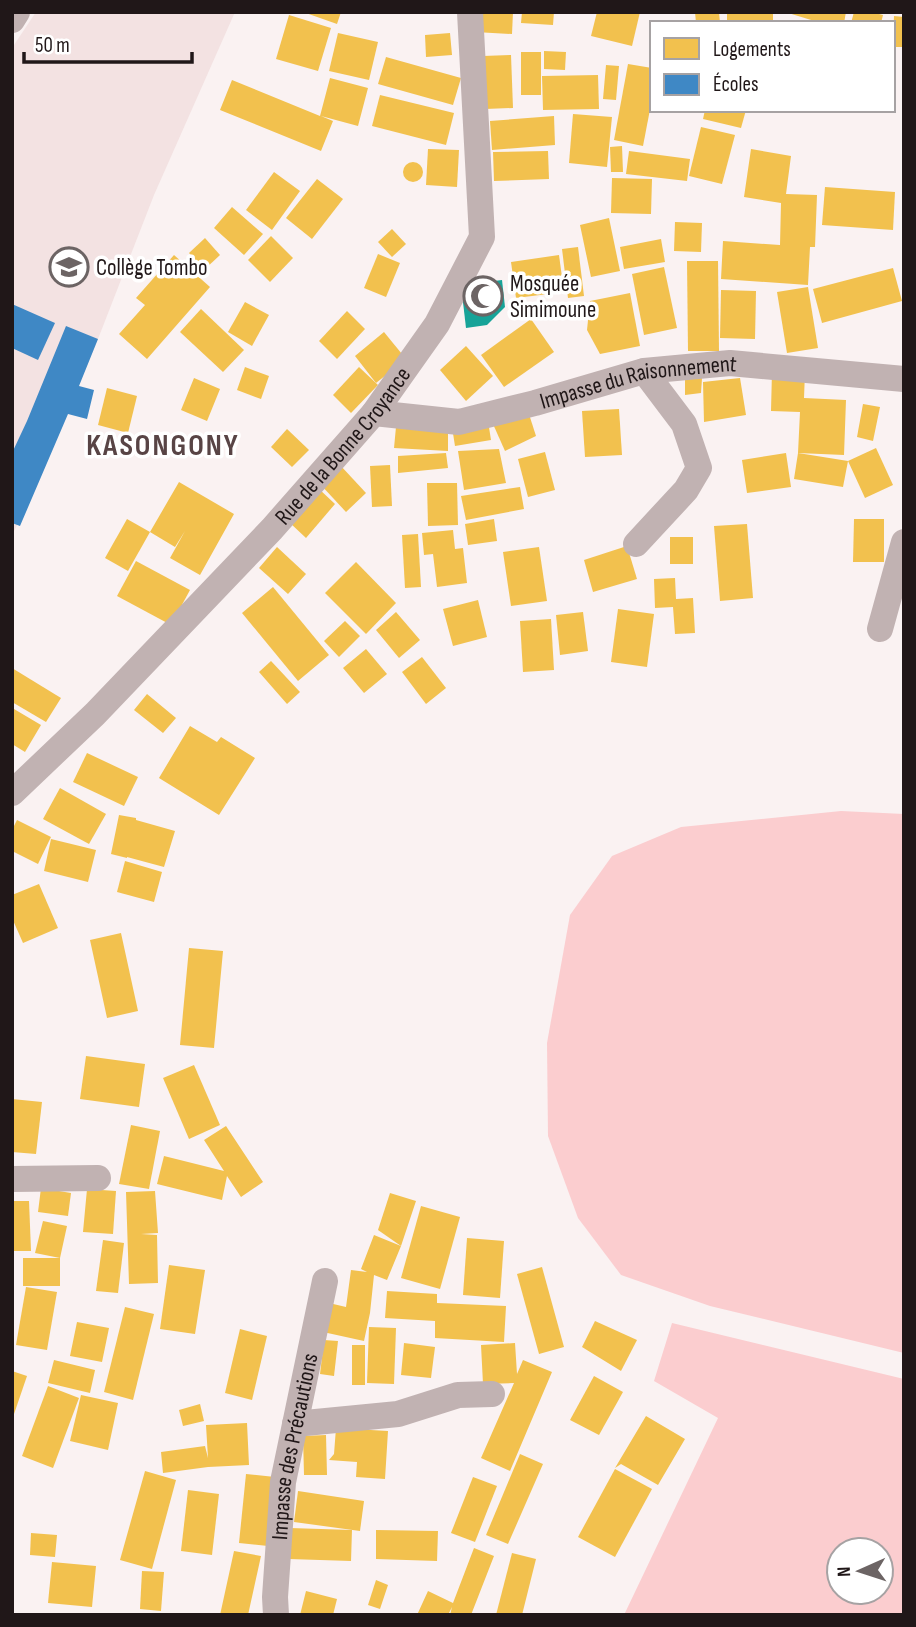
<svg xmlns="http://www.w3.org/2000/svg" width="916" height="1627" font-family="'Sofia Sans Condensed',sans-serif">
  <rect width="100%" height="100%" fill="#faf2f2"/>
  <path fill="#f3e2e2" d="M36 12H235L154 195 98 339 34 492 12 535V48Z"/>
  <g fill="#fbcdcf" fill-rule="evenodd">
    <path d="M841 811 904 814V1353L710 1306 621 1275 578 1218 548 1136 547 1043 570 915 612 856 681 827Z"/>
    <path d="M672 1323 904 1379V1615H624L718 1418 654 1381ZM839 1550H881V1592H839Z"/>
  </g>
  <g fill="#f2c14e">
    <path d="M303 12H341L337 24Z"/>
    <path d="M476 12H513L512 34 475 32Z"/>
    <path d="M522 12H554L553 25 521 23Z"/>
    <path d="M597 12H640L632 46 591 36Z"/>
    <path d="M695 12H719L720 23H696Z"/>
    <rect x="727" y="12" width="46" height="11"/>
    <path d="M785 12H846L844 23H821Z"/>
    <path d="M854 12H871L883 15 881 23H851Z"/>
    <path d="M289 15 331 28 318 71 276 59Z"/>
    <path d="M894 16 904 17V47H893Z"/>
    <path d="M338 33 378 42 369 80 329 71Z"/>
    <path d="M450 33 452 55 426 57 425 35Z"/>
    <path d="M544 51 566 52 565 70 544 69Z"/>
    <rect x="521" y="52" width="20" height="43"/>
    <path d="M511 55 513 108 485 109 483 56Z"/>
    <path d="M386 57 461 78 453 105 378 84Z"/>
    <path d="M628 64 652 68V99L643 146 614 140Z"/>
    <path d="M606 65 619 66 616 100 603 99Z"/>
    <path d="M598 75 599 109 543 110 542 76Z"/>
    <path d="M330 78 368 88 358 126 321 116 333 121 321 151 220 110 232 80 320 116Z"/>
    <path d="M380 95 454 113 446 145 372 126Z"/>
    <path d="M705 110H746L741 128 703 119Z"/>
    <path d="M573 114 612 117 607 167 569 163Z"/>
    <path d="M554 116 555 145 492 150 490 121Z"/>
    <path d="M701 127 735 135 722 184 689 176Z"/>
    <path d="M622 146 623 172H611L610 147Z"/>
    <path d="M428 149 459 150 457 187 426 185Z"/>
    <path d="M751 149 791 156 786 194 817 195 815 247H810L808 285 721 279 723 241 780 245 781 203 744 197Z"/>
    <path d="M548 151 549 179 494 181 493 152Z"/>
    <path d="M629 151 690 159 687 181 626 174Z"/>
    <circle cx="413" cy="172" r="10"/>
    <path d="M274 172 300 191 272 230 246 210Z"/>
    <path d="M612 178 652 179 651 214 611 213Z"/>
    <path d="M317 179 343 199 312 239 286 218Z"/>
    <path d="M825 187 895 192 893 230 822 225Z"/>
    <path d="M232 207 263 234 244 255 214 228Z"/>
    <path d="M609 218 620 271 591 277 580 225Z"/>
    <path d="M675 222 702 223 701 252 674 251Z"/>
    <path d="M392 229 406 244 392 257 378 242Z"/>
    <path d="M271 236 293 258 270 282 248 260Z"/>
    <path d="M205 238 220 255 204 270 189 253Z"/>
    <path d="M661 239 665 262 624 269 620 247Z"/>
    <path d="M578 247 584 296 568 298 562 249Z"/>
    <path d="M378 254 400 263 386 297 364 288Z"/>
    <path d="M174 255 210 287 147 359 119 334 145 305 136 298Z"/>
    <path d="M559 255 564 292 516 298 511 262Z"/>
    <path d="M687 261H718L719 351H688Z"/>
    <path d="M664 267 677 328 644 335 632 274Z"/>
    <path d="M893 268 902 301 822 323 813 289Z"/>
    <path d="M808 287 818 348 787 353 777 292Z"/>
    <path d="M721 290 756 291 755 339 720 338Z"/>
    <path d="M630 293 640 346 600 354 587 330 590 301Z"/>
    <path d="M245 302 269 315 252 346 228 332Z"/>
    <path d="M201 309 244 350 223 372 180 332Z"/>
    <path d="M347 311 365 329 337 359 319 341Z"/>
    <path d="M531 319 554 352 504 387 481 355Z"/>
    <path d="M384 332 406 359 376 383 355 356Z"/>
    <path d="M466 346 493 376 466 401 440 370Z"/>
    <path d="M245 367 269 376 261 399 237 390Z"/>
    <path d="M359 367 378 385 351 413 333 395Z"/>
    <path d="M772 371 805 372 804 398 846 400 844 455 798 453 800 412 771 411Z"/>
    <path d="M685 377 702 378 701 393 685 395Z"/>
    <path d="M194 378 220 389 207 421 181 410Z"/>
    <path d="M740 378 746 415 704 422 703 382Z"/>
    <path d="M107 388 137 396 128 433 98 425Z"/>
    <path d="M863 404 880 407 873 441 857 437Z"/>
    <path d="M619 409 622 455 585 457 582 411Z"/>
    <path d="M528 411 536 436 505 451 493 424Z"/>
    <path d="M488 421 491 440 455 446 452 427Z"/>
    <path d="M396 427 448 432V451L394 448Z"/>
    <path d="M287 429 309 450 292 467 271 447Z"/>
    <path d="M876 448 893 485 865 498 848 461Z"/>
    <path d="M499 449 506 483 464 490 458 451Z"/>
    <path d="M545 452 555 490 528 497 518 459Z"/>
    <path d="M446 453 448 468 398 473V456Z"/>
    <path d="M786 453 791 487 747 493 742 460Z"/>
    <path d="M798 453 848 461 843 487 794 479Z"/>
    <path d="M340 465 366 493 346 512 320 484Z"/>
    <path d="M390 465 392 506 372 507 370 466Z"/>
    <path d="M179 482 234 514 200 575 170 558 185 531 175 547 150 532Z"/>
    <path d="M427 483H457L458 525 428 526Z"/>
    <path d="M520 487 524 509 466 520 461 496Z"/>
    <path d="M318 488 335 504 306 538 289 522Z"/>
    <path d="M127 519 150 532 128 571 105 558Z"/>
    <path d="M494 519 497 541 468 545 465 524Z"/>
    <path d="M854 519H884V562H853Z"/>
    <path d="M747 524 753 598 720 601 714 526Z"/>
    <path d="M453 530 455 549 463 548 467 583 437 587 433 554 424 555 422 533Z"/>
    <path d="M418 534 421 587 405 588 402 535Z"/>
    <rect x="670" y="537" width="23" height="27"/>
    <path d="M627 546 637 579 593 592 584 560Z"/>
    <path d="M277 547 306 574 288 594 259 568Z"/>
    <path d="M539 547 547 601 511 606 503 552Z"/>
    <path d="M136 561 190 590 171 625 117 596Z"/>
    <path d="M356 562 396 603 366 634 325 593Z"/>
    <path d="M675 578 676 599 693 598 695 633 675 634 673 607 655 608 654 579Z"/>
    <path d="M273 587 329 655 298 681 242 613Z"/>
    <path d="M478 600 487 637 453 646 443 609Z"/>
    <path d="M618 609 654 614 647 667 611 662Z"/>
    <path d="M396 612 420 640 399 658 376 630Z"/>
    <path d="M583 612 588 651 560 655 556 615Z"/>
    <path d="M551 619 554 670 523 672 520 621Z"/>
    <path d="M345 621 360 636 339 657 324 641Z"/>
    <path d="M366 649 387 674 364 693 343 668Z"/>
    <path d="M422 657 446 688 426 704 402 672Z"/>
    <path d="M271 661 300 692 287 704 259 672Z"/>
    <path d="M12 668 61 698 46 722 12 702Z"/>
    <path d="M147 694 176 718 163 733 134 710Z"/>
    <path d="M14 709 41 725 25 752 12 744V713Z"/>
    <path d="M190 726 217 742 221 737 255 758 219 815 159 778Z"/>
    <path d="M87 753 138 777 124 806 73 782Z"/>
    <path d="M60 788 106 814 89 844 43 819Z"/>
    <path d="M119 815 136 818V820L175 831 164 867 127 857V858L111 854Z"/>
    <path d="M17 820 51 837 38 864 12 851V830Z"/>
    <path d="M51 839 96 850 88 882 44 871Z"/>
    <path d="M125 861 162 872 154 902 117 892Z"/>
    <path d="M39 884 58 928 23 943 12 918V895Z"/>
    <path d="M121 933 138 1011 107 1018 90 940Z"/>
    <path d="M189 948 223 951 214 1048 180 1045Z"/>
    <path d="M86 1056 145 1064 139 1107 80 1099Z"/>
    <path d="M194 1065 220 1125 189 1139 163 1078Z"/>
    <path d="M12 1099 42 1102 36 1154 12 1152Z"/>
    <path d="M131 1125 160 1131 149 1189 119 1184Z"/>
    <path d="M226 1126 263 1182 241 1197 227 1176 222 1200 157 1184 164 1156 224 1171 204 1140Z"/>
    <path d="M41 1188 71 1193 68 1216 38 1212Z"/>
    <path d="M87 1189 116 1191 113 1234 83 1232Z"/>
    <path d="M155 1191 158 1233 141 1234 157 1235 158 1283 129 1284 126 1192Z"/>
    <path d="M390 1193 416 1201 401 1246 378 1230Z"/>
    <path d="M12 1201H29L31 1251H12Z"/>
    <path d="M421 1206 460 1217 440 1289 401 1278Z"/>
    <path d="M43 1221 67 1226 60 1258V1286H23V1258H60L35 1253Z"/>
    <path d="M374 1235 401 1246 387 1280 374 1275 370 1313 364 1341 323 1332 329 1303 346 1307 351 1270 367 1272 361 1269Z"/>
    <path d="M467 1238 504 1241 500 1298 463 1295Z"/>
    <path d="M103 1240 124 1243 118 1293 96 1291Z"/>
    <path d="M169 1265 205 1270 195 1334 160 1329Z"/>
    <path d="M542 1267 564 1347 539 1354 517 1274Z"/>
    <path d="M26 1287 57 1292 47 1350 16 1345Z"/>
    <path d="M387 1291 437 1294V1303L506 1306 504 1342 435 1338V1321L385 1318Z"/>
    <path d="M125 1307 154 1314 133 1400 104 1392Z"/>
    <path d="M595 1321 637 1340 621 1371 582 1347Z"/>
    <path d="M77 1322 109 1328 102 1362 70 1356Z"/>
    <path d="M369 1327 396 1328 394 1384 367 1383Z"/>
    <path d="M240 1329 267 1336 252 1400 225 1393Z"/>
    <path d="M324 1340 338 1341 334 1376 320 1374Z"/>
    <path d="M404 1343 435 1347 431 1378 401 1375Z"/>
    <path d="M515 1343 517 1374 523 1360 552 1372 510 1471 481 1458 514 1383 483 1384 481 1345Z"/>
    <rect x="352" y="1345" width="13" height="40"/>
    <path d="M54 1360 95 1370 90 1393 48 1383Z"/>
    <path d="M12 1371 27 1376 13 1417H12Z"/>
    <path d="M594 1376 623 1392 599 1435 570 1420Z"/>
    <path d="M48 1386 79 1398 53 1468 22 1456Z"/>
    <path d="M81 1395 118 1403 108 1450 70 1441Z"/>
    <path d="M200 1404 204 1421 183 1426 179 1410Z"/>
    <path d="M646 1416 685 1439 658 1485 621 1464 615 1468Z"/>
    <path d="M247 1423 249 1465 208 1467 163 1473 161 1452 205 1446 208 1458 206 1425Z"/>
    <path d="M336 1428 388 1431 385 1479 356 1477 357 1462 329 1460 334 1454Z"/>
    <path d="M326 1435 327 1475H304L303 1436Z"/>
    <path d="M520 1454 543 1464 508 1544 486 1535Z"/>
    <path d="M615 1469 652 1489 615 1557 578 1537Z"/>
    <path d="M145 1471 176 1480 152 1569 120 1560Z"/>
    <path d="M246 1474 275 1477 268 1546 239 1543Z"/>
    <path d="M473 1477 497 1486 475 1542 451 1533Z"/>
    <path d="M188 1490 219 1494 212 1555 181 1551Z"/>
    <path d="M298 1491 364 1501 360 1531 294 1522Z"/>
    <path d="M290 1528 352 1530 351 1561 289 1559Z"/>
    <path d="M376 1530 438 1531 437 1561 376 1559Z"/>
    <path d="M31 1533 57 1535 55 1557 30 1555Z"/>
    <path d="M474 1548 494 1556 471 1615H450L452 1607 448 1615H417L428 1591 453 1603Z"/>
    <path d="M234 1551 261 1556 248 1615H220Z"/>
    <path d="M512 1553 536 1559 522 1615H496Z"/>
    <path d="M52 1562 96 1566 92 1607 48 1603Z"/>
    <path d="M142 1571 164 1572 161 1611 140 1609Z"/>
    <path d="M376 1580 388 1585 380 1609 368 1605Z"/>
    <path d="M306 1591 337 1599 333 1615H300Z"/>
  </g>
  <g fill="#3f88c5">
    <path d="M12 304 55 323 38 360 12 348Z"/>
    <path d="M66 326 98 339 79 386 94 390 87 419 68 414 20 526 12 523V453L27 421Z"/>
  </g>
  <path fill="#17a398" d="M502 280 505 307 487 325 466 328 461 285Z"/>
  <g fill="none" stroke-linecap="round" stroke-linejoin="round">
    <g stroke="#c1b2b2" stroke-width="26">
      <path d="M12 20 17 12"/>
      <path id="s1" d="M374 413 459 422 535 403 644 371 730 363 904 379"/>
      <path d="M636 544 686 490 699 468 684 424 644 371"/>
      <path d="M880 629 904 542"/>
      <path id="s2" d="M12 793 95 714 272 529 374 413 437 324 482 237 470 12"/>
      <path d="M12 1179 98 1178"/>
      <path d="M295 1424 398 1414 458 1395 492 1394"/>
      <path id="s3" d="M276 1615 275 1597 283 1482 325 1281"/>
    </g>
  </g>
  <defs>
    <g id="school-ring" transform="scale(2.0125)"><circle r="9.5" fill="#fff" stroke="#6c6464" stroke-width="1.5"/><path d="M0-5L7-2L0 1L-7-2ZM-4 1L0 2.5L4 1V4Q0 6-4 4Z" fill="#6c6464"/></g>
    <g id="mosque-ring" transform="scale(2.0125)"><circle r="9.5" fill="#fff" stroke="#6c6464" stroke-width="1.5"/><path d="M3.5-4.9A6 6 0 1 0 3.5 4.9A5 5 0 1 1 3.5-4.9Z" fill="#6c6464"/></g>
  </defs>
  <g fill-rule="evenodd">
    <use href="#school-ring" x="69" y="267"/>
    <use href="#mosque-ring" x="483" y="296"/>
  </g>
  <g text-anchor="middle" stroke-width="7" stroke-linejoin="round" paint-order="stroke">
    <g font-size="23" fill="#201718" stroke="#fff" text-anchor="start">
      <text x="96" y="275">Collège Tombo</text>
      <text x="510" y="291">Mosquée<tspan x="510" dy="26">Simimoune</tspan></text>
    </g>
    <g font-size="23" fill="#201718" stroke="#fff">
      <text dy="8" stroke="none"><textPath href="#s1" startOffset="270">Impasse du Raisonnement</textPath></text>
      <text dy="8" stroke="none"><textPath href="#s2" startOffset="480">Rue de la Bonne Croyance</textPath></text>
      <text dy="8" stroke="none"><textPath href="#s3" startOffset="170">Impasse des Précautions</textPath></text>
    </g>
    <g font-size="30" font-weight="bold" letter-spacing="2" fill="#584445" stroke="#fff">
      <text x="163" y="455">KASONGONY</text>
    </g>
  </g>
  <rect width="916" height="1627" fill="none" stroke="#201718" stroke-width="28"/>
  <rect x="650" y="21" width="245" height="91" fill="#ffffff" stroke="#a6a2a3" stroke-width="2"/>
  <rect x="664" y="38" width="35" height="21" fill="#f2c14e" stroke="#a6a2a3" stroke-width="2"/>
  <text x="713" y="56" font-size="21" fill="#201718">Logements</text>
  <rect x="664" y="74" width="35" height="21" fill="#3f88c5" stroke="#a6a2a3" stroke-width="2"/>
  <text x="713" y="91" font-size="21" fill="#201718">Écoles</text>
  <g transform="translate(860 1571) rotate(267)"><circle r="33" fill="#ffffff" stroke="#a6a2a3" stroke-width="2"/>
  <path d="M0-5L12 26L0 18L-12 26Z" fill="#6c6464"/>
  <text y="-10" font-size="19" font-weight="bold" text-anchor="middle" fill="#201718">N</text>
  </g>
  <path d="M24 52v10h168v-10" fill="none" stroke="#201718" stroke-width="3.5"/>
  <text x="35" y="52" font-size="21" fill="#201718" stroke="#ffffff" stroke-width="5" paint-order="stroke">50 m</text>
</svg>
